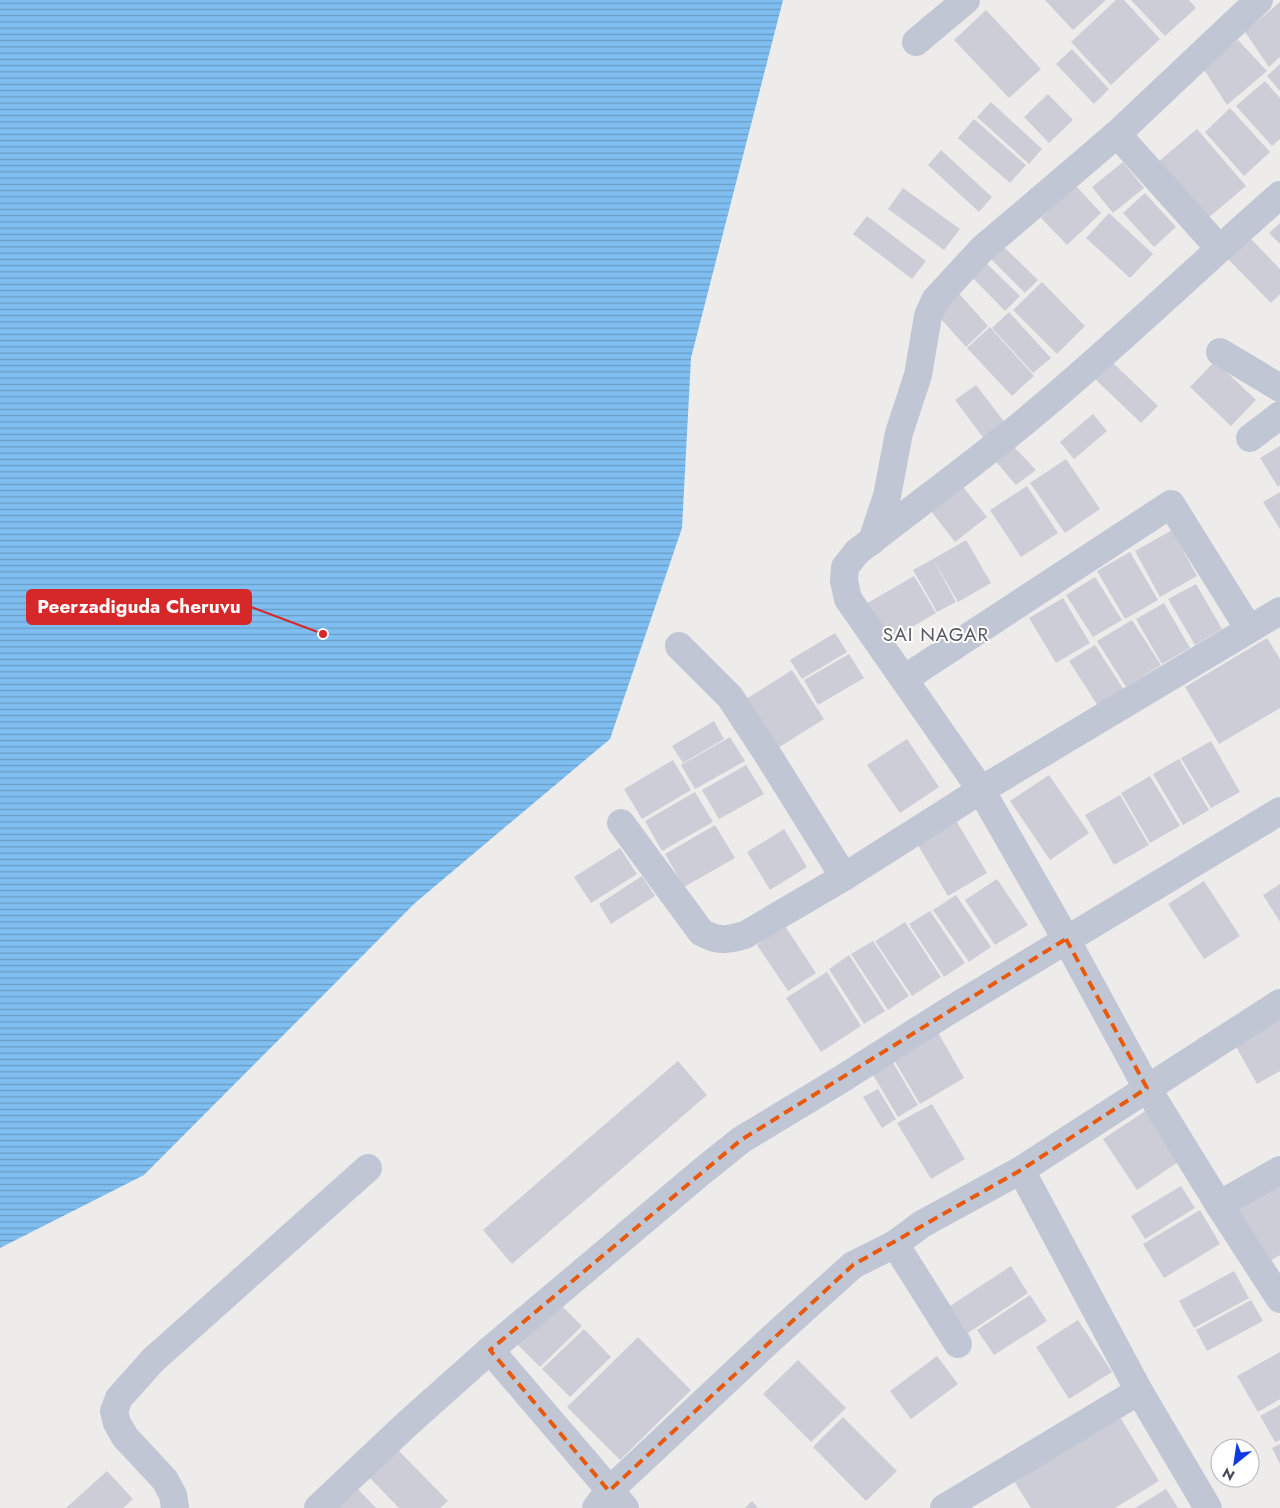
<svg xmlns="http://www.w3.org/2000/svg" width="1280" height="1508" font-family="Jost,sans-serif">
  <defs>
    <pattern id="water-rules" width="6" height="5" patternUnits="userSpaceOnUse" patternTransform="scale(1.25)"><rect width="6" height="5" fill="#7fbef0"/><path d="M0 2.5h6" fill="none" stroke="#6a9cc5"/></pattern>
  </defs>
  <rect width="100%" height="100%" fill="#eeeceb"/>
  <path fill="url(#water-rules)" d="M0 0H783L691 358 682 528 610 739 415 903 144 1175 0 1248Z"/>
  <g fill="#cdcdd7">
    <path d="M1045 0H1106L1073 30Z"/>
    <path d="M1116 0H1124L1160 39 1111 85 1071 42Z"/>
    <path d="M1131 0H1189L1196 8 1165 36Z"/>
    <path d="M1280 2V57L1269 67 1245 32Z"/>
    <path d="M986 10 1041 69 1009 98 954 40Z"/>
    <path d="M1238 40 1267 71 1227 105 1203 68Z"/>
    <path d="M1072 49 1109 89 1094 104 1056 64Z"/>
    <path d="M1280 64V91L1267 76Z"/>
    <path d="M1265 81 1280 98V139L1272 146 1236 106Z"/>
    <path d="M1048 94 1073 120 1049 143 1024 117Z"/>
    <path d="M991 102 1042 149 1029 164 977 117Z"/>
    <path d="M1230 108 1270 152 1244 176 1205 132Z"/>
    <path d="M974 119 1026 165 1010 183 958 138Z"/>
    <path d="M1197 129 1246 186 1201 224 1152 167Z"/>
    <path d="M941 150 992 197 979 212 928 165Z"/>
    <path d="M1123 162 1144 188 1113 213 1092 187Z"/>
    <path d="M1075 185 1101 213 1067 245 1041 218Z"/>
    <path d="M903 188 960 229 944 250 888 209Z"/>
    <path d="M1145 193 1176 227 1154 247 1123 213Z"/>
    <path d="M1109 213 1153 254 1130 278 1086 238Z"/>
    <path d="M867 216 926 261 912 279 853 234Z"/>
    <path d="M1280 223V244L1269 233Z"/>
    <path d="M1247 235 1280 269V294L1271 303 1225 256Z"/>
    <path d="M1002 245 1038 280 1025 293 988 256Z"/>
    <path d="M985 262 1020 296 1005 311 970 275Z"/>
    <path d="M1042 282 1085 326 1057 354 1013 310Z"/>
    <path d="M954 288 988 326 966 347 933 310Z"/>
    <path d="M1009 312 1051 358 1033 373 992 328Z"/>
    <path d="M990 327 1034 376 1012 396 967 348Z"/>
    <path d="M1111 361 1158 406 1141 423 1094 378Z"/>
    <path d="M1215 361 1256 400 1231 426 1190 387Z"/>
    <path d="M976 385 1006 424 985 440 955 400Z"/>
    <path d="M1093 414 1107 431 1074 459 1060 442Z"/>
    <path d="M1280 446V485L1278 487 1260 458Z"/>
    <path d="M1015 448 1036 470 1016 485 992 457Z"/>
    <path d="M1066 459 1100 509 1065 533 1030 483Z"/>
    <path d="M959 482 987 517 955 542 927 506Z"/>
    <path d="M1027 486 1058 533 1021 557 990 510Z"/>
    <path d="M1280 492V529L1263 502Z"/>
    <path d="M1172 530 1197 576 1160 597 1135 551Z"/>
    <path d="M966 540 991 583 958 602 933 559Z"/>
    <path d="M1130 552 1158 600 1125 619 1097 571Z"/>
    <path d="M933 559 956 602 937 612 913 570Z"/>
    <path d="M914 576 936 613 886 642 864 605Z"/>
    <path d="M1095 577 1122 620 1093 637 1066 595Z"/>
    <path d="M1196 584 1222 629 1195 645 1168 599Z"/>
    <path d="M1063 598 1090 643 1056 663 1029 618Z"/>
    <path d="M1164 603 1190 648 1162 664 1136 619Z"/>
    <path d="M1132 620 1161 665 1126 687 1097 641Z"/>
    <path d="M835 633 847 652 802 679 790 660Z"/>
    <path d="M1267 638 1280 659V708L1219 744 1185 687Z"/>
    <path d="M1095 645 1124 690 1098 706 1069 661Z"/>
    <path d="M849 654 864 678 818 705 804 680Z"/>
    <path d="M792 670 824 719 778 748 746 699Z"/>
    <path d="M714 721 724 739 683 763 672 746Z"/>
    <path d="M730 737 745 761 695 789 681 765Z"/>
    <path d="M907 739 939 787 900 813 867 765Z"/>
    <path d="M1211 741 1240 792 1211 808 1181 758Z"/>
    <path d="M1179 759 1209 810 1183 825 1153 774Z"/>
    <path d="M673 760 691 790 642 819 624 789Z"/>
    <path d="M746 765 764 794 719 819 702 790Z"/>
    <path d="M1049 775 1089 833 1050 860 1010 801Z"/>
    <path d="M1150 776 1180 826 1150 843 1121 793Z"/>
    <path d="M695 792 713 822 662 851 645 821Z"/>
    <path d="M1120 795 1149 845 1114 865 1085 815Z"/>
    <path d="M951 812 987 873 948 896 912 835Z"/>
    <path d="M715 825 735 858 684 887 665 854Z"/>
    <path d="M784 829 807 867 770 890 747 852Z"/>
    <path d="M620 848 637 874 591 903 574 877Z"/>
    <path d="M642 876 655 896 611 924 599 904Z"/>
    <path d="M997 879 1028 925 995 945 965 900Z"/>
    <path d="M1204 881 1240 936 1204 959 1168 904Z"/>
    <path d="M1280 884V922L1263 895Z"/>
    <path d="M956 895 991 947 969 962 933 910Z"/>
    <path d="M930 911 965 963 944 977 909 924Z"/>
    <path d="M905 922 941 977 912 996 875 941Z"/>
    <path d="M785 926 816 973 788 991 757 945Z"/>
    <path d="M873 941 909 996 888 1010 851 954Z"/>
    <path d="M849 955 885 1011 864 1024 829 969Z"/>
    <path d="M827 972 861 1026 821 1052 786 998Z"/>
    <path d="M1280 1009V1071L1257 1084 1230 1036Z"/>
    <path d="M936 1029 964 1078 920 1104 891 1055Z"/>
    <path d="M678 1061 707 1095 512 1264 483 1230Z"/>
    <path d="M892 1061 918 1105 898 1117 872 1073Z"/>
    <path d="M878 1089 896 1119 882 1128 863 1097Z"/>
    <path d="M932 1104 965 1159 931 1179 897 1123Z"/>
    <path d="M1147 1110 1181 1160 1137 1190 1103 1139Z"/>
    <path d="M1280 1178V1255L1270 1261 1235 1207Z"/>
    <path d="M1181 1186 1195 1208 1145 1239 1131 1216Z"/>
    <path d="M1200 1210 1220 1244 1164 1278 1143 1244Z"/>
    <path d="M1011 1266 1028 1293 968 1333 950 1306Z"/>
    <path d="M1234 1271 1249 1298 1194 1328 1179 1301Z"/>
    <path d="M1030 1295 1047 1321 994 1355 977 1330Z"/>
    <path d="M555 1299 582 1326 540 1367 513 1340Z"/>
    <path d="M1251 1300 1263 1321 1207 1351 1196 1330Z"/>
    <path d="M1078 1320 1112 1372 1069 1399 1036 1347Z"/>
    <path d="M584 1329 611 1357 570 1397 542 1369Z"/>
    <path d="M638 1337 691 1390 620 1460 567 1407Z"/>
    <path d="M1280 1352V1399L1258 1412 1237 1376Z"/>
    <path d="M937 1356 958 1384 911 1419 890 1391Z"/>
    <path d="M798 1360 846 1408 811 1442 763 1394Z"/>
    <path d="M1280 1405V1440L1275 1442 1260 1416Z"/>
    <path d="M1115 1409 1159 1481 1115 1508H1031L1009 1473Z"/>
    <path d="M843 1417 897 1471 866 1501 813 1447Z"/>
    <path d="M1280 1444V1464L1272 1448Z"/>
    <path d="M394 1446 448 1501 440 1508H399L366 1474Z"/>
    <path d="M107 1471 133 1499 123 1508H66Z"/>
    <path d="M352 1483 376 1508H326Z"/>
    <path d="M1166 1489 1178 1508H1135Z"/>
    <path d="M752 1501 758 1508H745Z"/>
  </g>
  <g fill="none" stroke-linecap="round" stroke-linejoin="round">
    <g stroke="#c0c6d4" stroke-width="28">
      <path d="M916 42 966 0"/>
      <path d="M1117 134 1219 248"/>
      <path d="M1280 195C1193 271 1111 351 1022 424 968 468 912 509 857 552L845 567 844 581 848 599 981 790 1066 939 1147 1088 1219 1205 1280 1299"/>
      <path d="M1220 352 1280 388"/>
      <path d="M1250 438 1280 415"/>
      <path d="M872 541 887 496 899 433 918 375 928 316 935 300 982 249 1117 134 1259 0"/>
      <path d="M679 646 730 697 768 755 844 877"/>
      <path d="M904 679 1171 504 1249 629"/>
      <path d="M621 823 701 932C718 942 727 940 745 935L844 877 981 790 1280 611"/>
      <path d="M1021 1170 1139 1391 1208 1508"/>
      <path d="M1219 1205 1280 1170"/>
      <path d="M958 1344 895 1244 922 1224 1021 1170 1280 1003"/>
      <path d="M490 1350 625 1508"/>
      <path d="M175 1508 173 1495 165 1480 125 1437 117 1423 114 1411 119 1398 153 1360 368 1168"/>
      <path d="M318 1508 407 1424 490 1350 700 1173 741 1140 840 1080 947 1012 1280 811"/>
      <path d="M596 1508 609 1491 773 1337 853 1265 895 1244"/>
      <path d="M944 1508 1139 1391"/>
    </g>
  </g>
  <path fill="none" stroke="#e8590c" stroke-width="4" stroke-dasharray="10 6" stroke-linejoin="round" d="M1066 939 1147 1088 1021 1170 853 1265 609 1491 490 1350 741 1140Z"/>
  <g text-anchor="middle" stroke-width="4" stroke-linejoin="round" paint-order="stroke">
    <g font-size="19" letter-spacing="1" fill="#585961" stroke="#fff">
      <text x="936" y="641">SAI NAGAR</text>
    </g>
  </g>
  <path fill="none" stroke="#d62828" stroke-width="2" d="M323 634L251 607"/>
  <circle fill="#d62828" stroke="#fff" stroke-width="2" cx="323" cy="634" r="5"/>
  <rect fill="#d62828" stroke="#d62828" stroke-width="2" x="27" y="590" width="224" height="34" rx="5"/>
  <g font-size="19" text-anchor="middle" font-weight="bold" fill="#fff">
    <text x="139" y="613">Peerzadiguda Cheruvu</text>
  </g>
  <g transform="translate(1235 1463) rotate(210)"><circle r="24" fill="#ffffff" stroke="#b4b6bd"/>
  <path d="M0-4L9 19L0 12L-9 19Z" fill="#0e39e5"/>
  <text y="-8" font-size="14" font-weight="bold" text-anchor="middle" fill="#434959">N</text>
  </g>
</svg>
